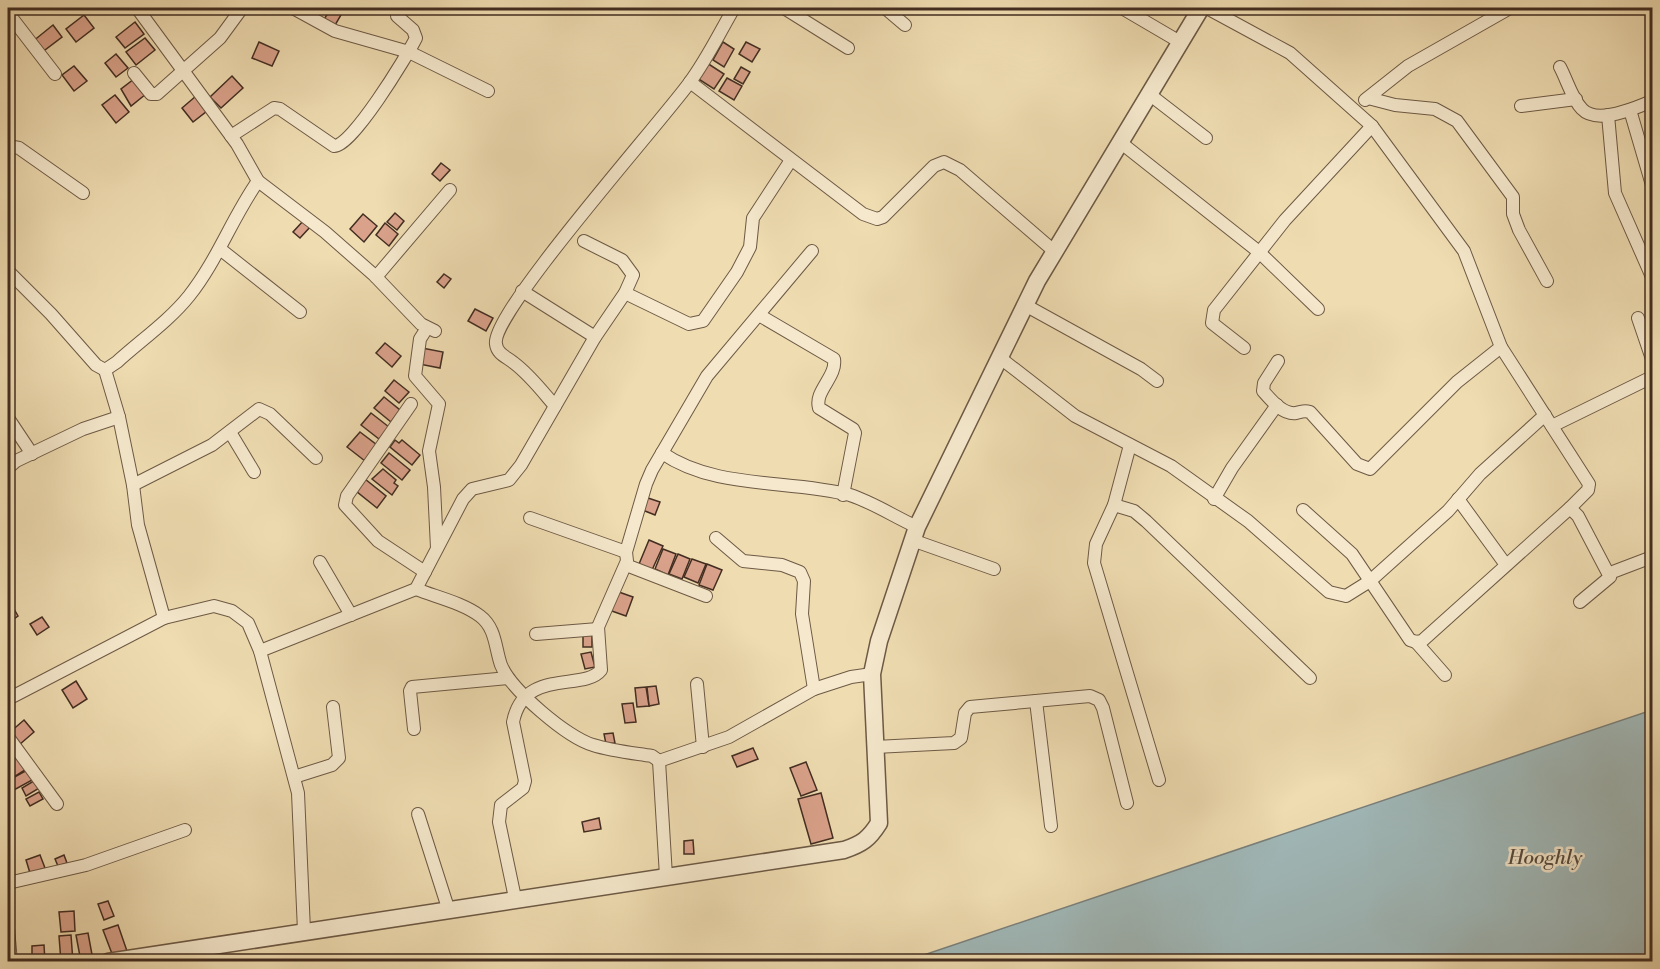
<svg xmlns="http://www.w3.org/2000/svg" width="1660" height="969" font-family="'Libre Bodoni',serif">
  <rect width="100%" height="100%" fill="#efdcb1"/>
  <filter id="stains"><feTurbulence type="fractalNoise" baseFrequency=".00333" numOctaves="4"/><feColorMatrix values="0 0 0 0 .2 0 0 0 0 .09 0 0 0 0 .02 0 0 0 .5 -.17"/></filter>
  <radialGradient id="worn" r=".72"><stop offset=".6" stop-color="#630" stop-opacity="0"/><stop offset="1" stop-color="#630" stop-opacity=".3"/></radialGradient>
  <path fill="#a0b8b8" stroke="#7a807c" stroke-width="1.5" d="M1652 710V961H906Z"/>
  <g fill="#daa28b" stroke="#422d21" stroke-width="1.5">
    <path d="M331 8H345L334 27 323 21Z"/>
    <path d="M84 15 94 28 76 42 66 29Z"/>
    <path d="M135 22 144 34 125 48 116 37Z"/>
    <path d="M53 25 62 37 41 53 32 42Z"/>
    <path d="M145 38 155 50 136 65 126 52Z"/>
    <path d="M259 42 279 51 272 66 252 58Z"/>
    <path d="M723 42 734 49 724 67 713 60Z"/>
    <path d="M746 42 760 49 752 62 739 54Z"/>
    <path d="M116 54 128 68 116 77 105 63Z"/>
    <path d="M707 63 724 74 714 89 697 78Z"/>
    <path d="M74 66 87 81 74 91 62 75Z"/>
    <path d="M741 67 750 72 743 84 734 79Z"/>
    <path d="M232 76 243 88 221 108 210 97Z"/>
    <path d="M727 78 742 86 734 100 719 91Z"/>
    <path d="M134 79 146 94 131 106 121 89Z"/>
    <path d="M115 95 129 112 116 123 102 105Z"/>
    <path d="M196 96 207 111 193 122 182 108Z"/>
    <path d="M441 163 450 170 440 181 432 174Z"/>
    <path d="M395 213 404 221 397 230 387 222Z"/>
    <path d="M363 214 377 226 364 242 350 229Z"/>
    <path d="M304 220 311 226 300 238 293 232Z"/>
    <path d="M385 223 398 234 389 246 376 235Z"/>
    <path d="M444 274 451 279 444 288 437 282Z"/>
    <path d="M475 309 493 318 486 331 468 321Z"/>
    <path d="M385 343 401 356 392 367 376 353Z"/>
    <path d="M422 348 443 352 440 368 419 364Z"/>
    <path d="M394 380 409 392 399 403 385 391Z"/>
    <path d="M384 397 400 410 391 422 374 408Z"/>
    <path d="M371 413 389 427 379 439 361 425Z"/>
    <path d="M360 432 377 445 365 461 347 447Z"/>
    <path d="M395 440 399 443 402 440 420 455 412 465 390 447Z"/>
    <path d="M389 453 410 470 402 480 381 463Z"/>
    <path d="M383 469 396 480 394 483 398 486 392 495 372 479Z"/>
    <path d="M365 479 386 496 377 508 356 491Z"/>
    <path d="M645 497 660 502 655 515 640 509Z"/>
    <path d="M649 540 663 546 652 570 639 564Z"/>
    <path d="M663 549 676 554 668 575 655 569Z"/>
    <path d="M678 554 690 559 682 579 669 574Z"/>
    <path d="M692 559 706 564 698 583 684 577Z"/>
    <path d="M707 564 722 570 713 590 699 585Z"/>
    <path d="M616 591 633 597 626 616 609 610Z"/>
    <path d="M10 602 18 616 11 621 8 616Z"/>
    <path d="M42 617 49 627 37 635 30 624Z"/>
    <rect x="583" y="635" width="9" height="12"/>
    <path d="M591 652 595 667 585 669 581 654Z"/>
    <path d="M76 681 87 699 73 708 62 690Z"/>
    <path d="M656 686 659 704 649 706 647 687Z"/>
    <path d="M646 687 649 706 637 707 635 688Z"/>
    <path d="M633 703 636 722 625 723 622 704Z"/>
    <path d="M8 718 14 725 8 730Z"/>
    <path d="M24 720 34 732 19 745 9 733Z"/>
    <path d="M613 733 615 743 606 744 604 734Z"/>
    <path d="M753 748 758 759 737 767 732 756Z"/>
    <path d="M19 754 28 768 11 779 8 773V761Z"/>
    <path d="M806 762 817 790 801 796 790 768Z"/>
    <path d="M29 769 34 779 14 790 9 780Z"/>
    <path d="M37 779 41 787 26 796 22 788Z"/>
    <path d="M39 792 43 799 30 806 26 799Z"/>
    <path d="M821 793 833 838 811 844 798 799Z"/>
    <path d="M599 818 601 829 584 832 582 822Z"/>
    <path d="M693 840 694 854H684V841Z"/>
    <path d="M40 855 45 868 30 873 26 860Z"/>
    <path d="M64 855 67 863 58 866 55 859Z"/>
    <path d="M108 901 114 916 104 920 98 904Z"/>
    <path d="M74 911 75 931 61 932 59 912Z"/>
    <path d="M118 925 128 954 114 959 103 930Z"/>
    <path d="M88 933 93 960 81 962 76 935Z"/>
    <path d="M71 935 73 962H61L59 936Z"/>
    <path d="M44 945 45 962H32V946Z"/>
  </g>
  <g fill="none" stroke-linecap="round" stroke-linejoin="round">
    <g stroke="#6d5945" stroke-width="14">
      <g id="minor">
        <path d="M137 8 237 144 258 181 325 232 374 275 421 324 435 331"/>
        <path d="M293 8 335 31 409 52 488 91"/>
        <path d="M557 8H560"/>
        <path d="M784 8 848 48"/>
        <path d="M885 8 905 25"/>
        <path d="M1122 8 1180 42"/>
        <path d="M1207 8 1290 53 1372 126 1464 251 1501 347 1589 484 1588 490 1570 508 1578 516 1610 577 1580 602"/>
        <path d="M8 13 55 74"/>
        <path d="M1560 67C1567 80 1572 99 1582 109 1597 125 1636 108 1652 101"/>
        <path d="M134 73 151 94H157L220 38 242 8"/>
        <path d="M690 82 863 214 877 219 883 217 934 166 944 162 960 170 1054 251"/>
        <path d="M1149 94 1206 138"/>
        <path d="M1368 98 1395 105 1435 109 1457 121 1513 197V214L1519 230 1547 281"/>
        <path d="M1365 100 1408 66 1510 8"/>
        <path d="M1521 106 1576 99"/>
        <path d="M1630 110 1652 185"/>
        <path d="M1608 115 1615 193 1652 277"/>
        <path d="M231 136 274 108 280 109 334 146C351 148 407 56 416 38L413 30 397 16V8"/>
        <path d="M1120 142 1259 252 1318 309"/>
        <path d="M8 146 19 148 83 193"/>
        <path d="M220 249 300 312"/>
        <path d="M8 271 51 314 96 365 105 370 119 417 133 485 138 525 164 618"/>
        <path d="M376 277 450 190"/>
        <path d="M522 291 595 337"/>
        <path d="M625 293 689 324 703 321 737 272 750 247 753 218 791 160"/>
        <path d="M1025 305 1141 369 1157 381"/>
        <path d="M759 315 834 359C837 377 814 391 819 408L853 429 855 433 843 495"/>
        <path d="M1638 318 1652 359"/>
        <path d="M427 328 420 339 415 376 439 404 429 451 434 487 437 548"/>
        <path d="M1244 348 1212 323 1214 310 1285 220 1372 126"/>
        <path d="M999 357 1075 416 1171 466 1248 521 1329 592 1346 596 1370 581 1448 511 1480 474 1545 415"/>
        <path d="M1278 361 1264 383 1263 391C1271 400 1283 415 1296 413 1303 412 1303 410 1310 412L1357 464 1370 469 1457 382 1501 347"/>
        <path d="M105 370 117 362C140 341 169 321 189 296 217 261 232 218 258 181"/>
        <path d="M411 404 347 496 345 505 378 541 425 572"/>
        <path d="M555 406C542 391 530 375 514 363 507 357 497 354 496 344 490 314 663 120 690 82 707 59 720 32 734 8"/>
        <path d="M8 418 32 454"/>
        <path d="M1552 426 1652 377"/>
        <path d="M230 432 254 472"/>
        <path d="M1130 445 1114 505 1096 544 1094 563 1159 780"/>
        <path d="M662 453C716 490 789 479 850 495 872 502 895 517 917 527"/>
        <path d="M8 468 16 461 83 429 119 417"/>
        <path d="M133 485 212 445 259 409 270 414 316 458"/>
        <path d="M1214 499 1232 468 1277 405"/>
        <path d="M1458 499 1506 565"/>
        <path d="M1114 505 1134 511 1146 521 1310 678"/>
        <path d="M1303 510 1352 554 1410 640 1416 642 1422 641 1570 508"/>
        <path d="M530 518 626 552"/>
        <path d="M716 538 743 561 782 565 800 572 804 581 802 614 814 689"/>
        <path d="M912 540 994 569"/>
        <path d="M320 562 351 615"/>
        <path d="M626 565 706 596"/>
        <path d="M1610 573 1652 557"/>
        <path d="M416 589C436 597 463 603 480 616 496 628 495 648 501 665 511 690 568 738 593 745 612 751 633 753 652 756L659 761 729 737 814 689 851 677 872 674"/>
        <path d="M536 634 598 629"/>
        <path d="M1416 642 1445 675"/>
        <path d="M260 651 416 589 463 499 472 489 509 480 521 465 595 337 625 293 633 275 622 260 584 241"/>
        <path d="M697 684 703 747"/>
        <path d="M8 699 164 618 214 606 232 611 248 623 260 651 298 793 304 931"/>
        <path d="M1036 701 1051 826"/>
        <path d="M414 729 410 691 412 687 508 678"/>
        <path d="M8 737 57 804"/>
        <path d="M875 747 954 743 961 738 965 713 970 707 1090 696 1099 700 1103 708 1127 803"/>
        <path d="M659 761 666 876"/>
        <path d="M294 777 332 765 339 758 333 707"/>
        <path d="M418 814 448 908"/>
        <path d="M8 883 86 865 185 830"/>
        <path d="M515 898 499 822 501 805 523 788 525 781 513 722C524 667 584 692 601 670L598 627 627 561 626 552 646 484 652 470 707 376 812 251"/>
        <path d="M8 928 11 962"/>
      </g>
    </g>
    <g stroke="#6d5945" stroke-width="19">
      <path id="tertiary" d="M108 962 844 850C862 844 869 839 879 823L872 674 879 641 917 527 1037 281 1201 8"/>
    </g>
    <use href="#minor" stroke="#f5e8cc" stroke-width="12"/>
    <use href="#tertiary" stroke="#f5e8cc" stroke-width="16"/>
  </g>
  <g text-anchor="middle" stroke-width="5" stroke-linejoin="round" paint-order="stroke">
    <g font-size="20" font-style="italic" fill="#55493f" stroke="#f5e8cc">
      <text x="1545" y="864">Hooghly</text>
    </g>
  </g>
  <rect width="1660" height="969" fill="none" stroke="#efdcb1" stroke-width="30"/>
  <rect x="9" y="9" width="1642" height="951" fill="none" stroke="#422d21" stroke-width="3"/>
  <rect x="15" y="15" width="1630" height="939" fill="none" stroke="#422d21" stroke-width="1.5"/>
  <rect width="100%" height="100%" filter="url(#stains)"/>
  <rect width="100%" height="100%" fill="url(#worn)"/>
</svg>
